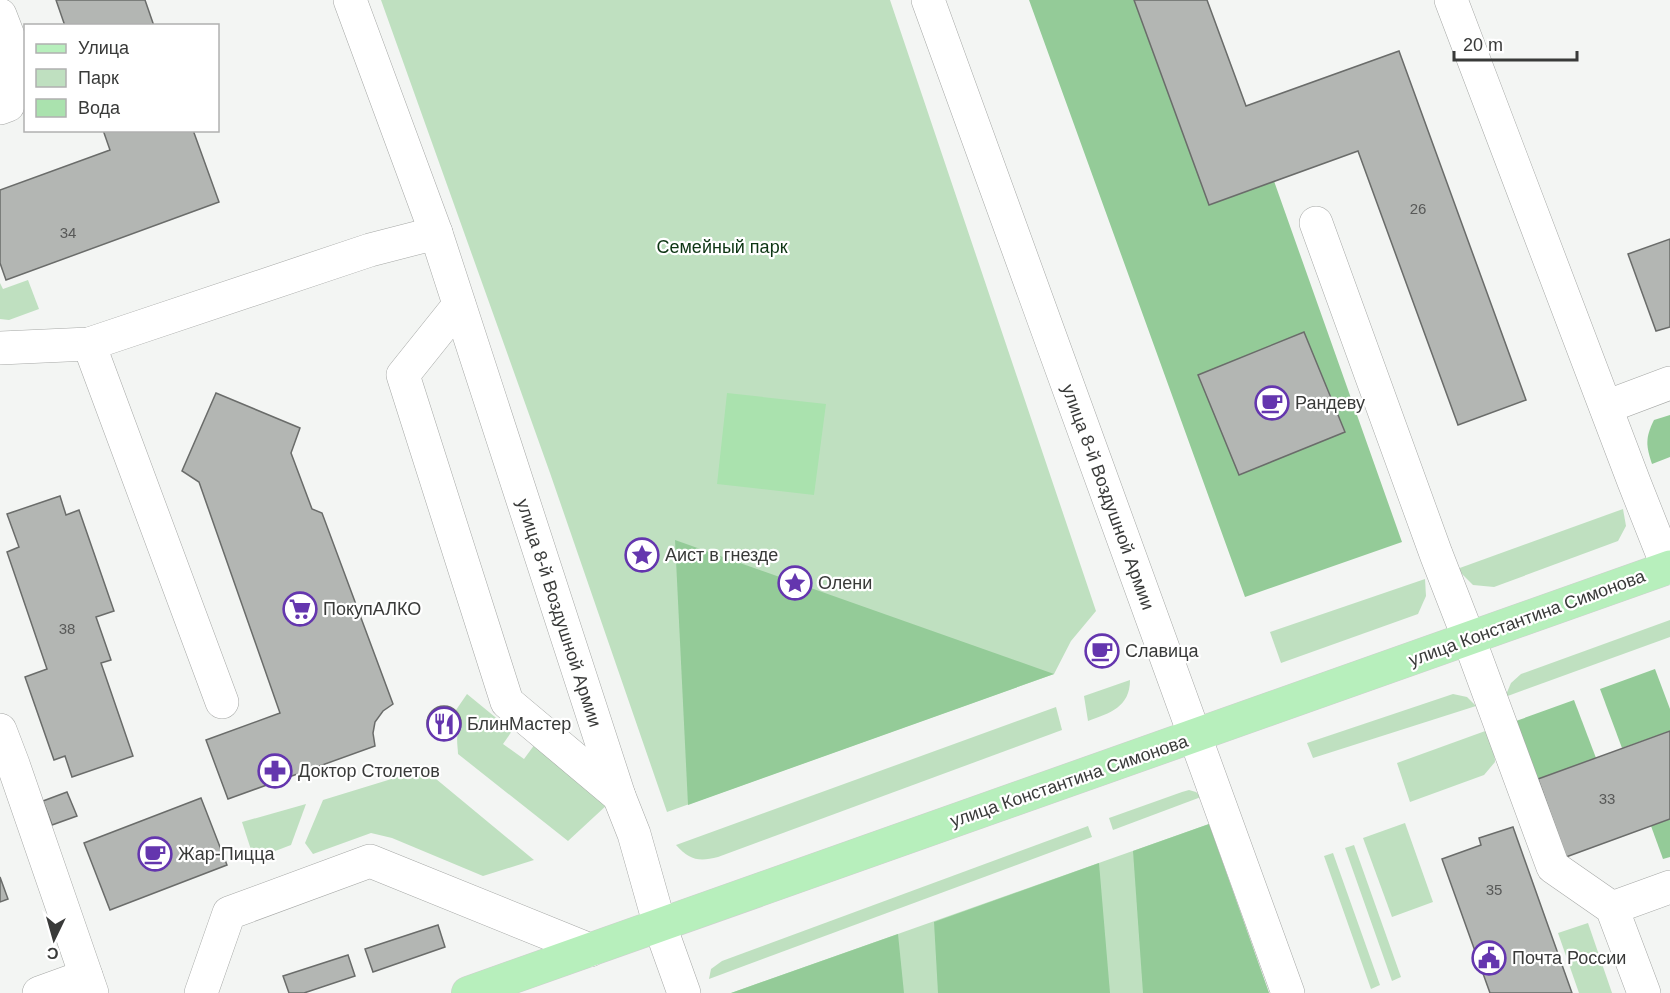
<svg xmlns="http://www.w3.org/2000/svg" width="1670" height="993" font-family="Helvetica,sans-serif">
  <rect width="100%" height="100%" fill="#f3f5f3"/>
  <g fill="#bfe0c0">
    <path d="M381 0H890L1096 611 1071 641 1054 674 667 812 550 473Z"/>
    <path d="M28 280 39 309 9 320 0 319V283L3 289Z"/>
    <path d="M1623 509 1626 526 1618 541 1494 587 1473 585 1457 569Z"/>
    <path d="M1425 579 1426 596 1418 614 1281 663 1270 632Z"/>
    <path d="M1670 620V637L1505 697 1511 683 1521 674Z"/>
    <path d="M1130 680C1130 707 1110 713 1088 721L1084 696Z"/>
    <path d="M467 694 512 731 503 744 524 759 535 744 608 804 568 841 458 754C458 748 456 739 458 734 461 724 463 720 456 710Z"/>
    <path d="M1453 694 1467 697 1476 706 1313 758 1307 743Z"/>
    <path d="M1056 707 1062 730 718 857C699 862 689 860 676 845Z"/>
    <path d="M1488 730 1494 748 1495 762 1484 775 1410 802 1397 763Z"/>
    <path d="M424 769 534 860 483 876 392 838 371 833 313 854 305 843 323 800Z"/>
    <path d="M1189 790 1196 792 1201 797 1113 830 1109 818 1182 792Z"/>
    <path d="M306 804 291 845 254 859 242 822Z"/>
    <path d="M1405 823 1433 902 1392 917 1363 838Z"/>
    <path d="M1209 824 1269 993H731Z"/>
    <path d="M1088 826 1092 837 709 979 711 969 722 961Z"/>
    <path d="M1354 845 1401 977 1392 981 1345 848Z"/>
    <path d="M1333 853 1380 985 1371 989 1324 856Z"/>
    <path d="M1588 923 1612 993H1579L1558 933Z"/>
  </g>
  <g fill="#94cb98">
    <path d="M1029 0H1134L1209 205 1274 181 1402 542 1245 597Z"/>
    <path d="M1670 415V457L1652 464C1646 446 1645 438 1654 420Z"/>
    <path d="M675 540 1054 674 688 805Z"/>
    <path d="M1655 669 1670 709V731L1622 748 1600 689Z"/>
    <path d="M1574 700 1596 758 1538 779 1516 721Z"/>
    <path d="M1670 819V857L1663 859 1651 826Z"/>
    <path d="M1209 824 1269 993H1143L1133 851Z"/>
    <path d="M1099 863 1110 993H938L934 922Z"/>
    <path d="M898 934 904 993H731Z"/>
  </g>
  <path fill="#aae2ae" d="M727 393 826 404 814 495 717 484Z"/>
  <g fill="#b3b6b3" stroke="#6a6c6a" stroke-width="1.5">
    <path d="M56 0H145L154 26H65Z"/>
    <path d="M1134 0H1207L1246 106 1399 51 1526 400 1458 425 1358 151 1209 205Z"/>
    <path d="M103 130H193L219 202 6 280 0 263V190L110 150Z"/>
    <path d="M1670 239V327L1656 331 1628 254Z"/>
    <path d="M1304 332 1345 432 1239 475 1198 375Z"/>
    <path d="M216 393 300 428 291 453 312 509 322 513 393 704 383 711 375 722 373 733 375 746 228 799 206 740 280 713 199 482 182 471Z"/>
    <path d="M60 496 66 515 79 510 114 611 96 617 111 660 101 663 133 756 72 777 65 756 54 760 25 677 47 669 7 552 19 547 7 514Z"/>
    <path d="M1110 641 1114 652 1094 661 1089 649Z"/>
    <circle cx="444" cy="723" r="17"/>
    <path d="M1670 731V819L1566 857 1538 779Z"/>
    <path d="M67 792 77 816 52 825 43 801Z"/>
    <path d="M201 798 227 865 110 910 84 843Z"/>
    <path d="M1513 827 1546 920 1572 993H1490L1442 859 1481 845 1479 838Z"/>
    <path d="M0 877 8 899 0 902Z"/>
    <path d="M438 925 445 947 373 972 365 949Z"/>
    <path d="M348 955 355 976 304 993H289L283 976Z"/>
  </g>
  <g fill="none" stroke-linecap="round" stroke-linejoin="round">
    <g stroke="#a6a8a6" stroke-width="34">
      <g id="minor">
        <path d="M350 0 436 233 619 796 634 834 660 926 684 993"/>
        <path d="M928 0 1288 993"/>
        <path d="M1451 0 1634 482 1668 568"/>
        <path d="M0 15 17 59 8 105 0 108"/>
        <path d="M1316 223 1436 554 1469 639 1553 867 1612 908 1644 993"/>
        <path d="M459 305 403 375 507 702 619 796"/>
        <path d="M89 344 222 702"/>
        <path d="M0 348 89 344 370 250 436 233"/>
        <path d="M1606 407 1670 383"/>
        <path d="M0 730 13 764 92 993"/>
        <path d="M1612 908 1670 887"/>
        <path d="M39 993 86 976"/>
        <path d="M201 993 229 913 370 861 590 950"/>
      </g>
    </g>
    <g stroke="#cfd0cf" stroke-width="34">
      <path id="major" d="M468 993 1670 567"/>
    </g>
    <use href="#minor" stroke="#fff" stroke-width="33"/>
    <use href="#major" stroke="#b7efbc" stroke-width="33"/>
  </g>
  <defs>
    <g id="cafe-ring" transform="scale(1.725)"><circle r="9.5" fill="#fff" stroke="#6436ae" stroke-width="1.5"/><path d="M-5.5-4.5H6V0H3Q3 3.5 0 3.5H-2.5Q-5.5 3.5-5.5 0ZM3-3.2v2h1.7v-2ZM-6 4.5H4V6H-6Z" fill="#6436ae"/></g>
    <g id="sight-ring" transform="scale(1.725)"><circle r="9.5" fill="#fff" stroke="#6436ae" stroke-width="1.5"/><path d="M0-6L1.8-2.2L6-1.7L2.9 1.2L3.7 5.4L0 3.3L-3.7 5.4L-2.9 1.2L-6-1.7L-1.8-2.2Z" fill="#6436ae"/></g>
    <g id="supermarket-ring" transform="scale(1.725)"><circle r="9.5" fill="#fff" stroke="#6436ae" stroke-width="1.5"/><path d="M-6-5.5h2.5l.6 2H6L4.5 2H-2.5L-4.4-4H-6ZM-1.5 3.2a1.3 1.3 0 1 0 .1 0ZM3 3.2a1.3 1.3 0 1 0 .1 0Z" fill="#6436ae"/></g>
    <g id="restaurant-ring" transform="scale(1.725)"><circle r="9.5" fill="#fff" stroke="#6436ae" stroke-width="1.5"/><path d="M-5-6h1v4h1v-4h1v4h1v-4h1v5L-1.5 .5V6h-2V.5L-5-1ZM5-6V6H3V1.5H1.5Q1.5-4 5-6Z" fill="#6436ae"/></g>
    <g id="pharmacy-ring" transform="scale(1.725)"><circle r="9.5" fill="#fff" stroke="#6436ae" stroke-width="1.5"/><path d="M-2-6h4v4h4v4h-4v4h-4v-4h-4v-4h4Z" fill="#6436ae"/></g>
    <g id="civic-ring" transform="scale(1.725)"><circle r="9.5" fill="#fff" stroke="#6436ae" stroke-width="1.5"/><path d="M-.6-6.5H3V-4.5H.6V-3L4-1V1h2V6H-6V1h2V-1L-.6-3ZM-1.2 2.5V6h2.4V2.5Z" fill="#6436ae"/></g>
  </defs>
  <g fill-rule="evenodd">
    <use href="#cafe-ring" x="1272" y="403"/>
    <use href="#sight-ring" x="642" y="555"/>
    <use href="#sight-ring" x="795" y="583"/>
    <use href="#supermarket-ring" x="300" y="609"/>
    <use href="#cafe-ring" x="1102" y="651"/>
    <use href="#restaurant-ring" x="444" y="724"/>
    <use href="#pharmacy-ring" x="275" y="771"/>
    <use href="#cafe-ring" x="155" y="854"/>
    <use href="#civic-ring" x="1489" y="958"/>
  </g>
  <g text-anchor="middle" stroke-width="4.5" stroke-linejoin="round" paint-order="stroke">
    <g font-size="15" fill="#585958">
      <text x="1418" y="214">26</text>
      <text x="68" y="238">34</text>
      <text x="67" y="634">38</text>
      <text x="1607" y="804">33</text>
      <text x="1494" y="895">35</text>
    </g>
    <g font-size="18" fill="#0d3513" stroke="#fff">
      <text x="722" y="253">Семейный парк</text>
    </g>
    <g font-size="18" fill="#393a39" stroke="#fff" text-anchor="start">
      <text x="1295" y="409">Рандеву</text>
      <text x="665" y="561">Аист в гнезде</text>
      <text x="818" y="589">Олени</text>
      <text x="323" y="615">ПокупАЛКО</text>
      <text x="1125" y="657">Славица</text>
      <text x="467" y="730">БлинМастер</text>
      <text x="298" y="777">Доктор Столетов</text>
      <text x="178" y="860">Жар-Пицца</text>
      <text x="1512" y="964">Почта России</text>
    </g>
    <g font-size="18" fill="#393a39" stroke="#fff">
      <text transform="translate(1108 497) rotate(70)" y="6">улица 8-й Воздушной Армии</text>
      <text transform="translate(559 613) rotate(72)" y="6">улица 8-й Воздушной Армии</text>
      <text transform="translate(1527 618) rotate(-20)" y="6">улица Константина Симонова</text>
      <text transform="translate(1069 781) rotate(-19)" y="6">улица Константина Симонова</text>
    </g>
  </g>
  <rect x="24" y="24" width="195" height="108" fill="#ffffff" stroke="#b0b0b0" stroke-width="1.5"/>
  <rect x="36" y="44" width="30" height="9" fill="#b7efbc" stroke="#b0b0b0" stroke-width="1.5"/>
  <text x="78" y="54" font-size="18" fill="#393a39">Улица</text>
  <rect x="36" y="69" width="30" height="18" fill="#bfe0c0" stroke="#b0b0b0" stroke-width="1.5"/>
  <text x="78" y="84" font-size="18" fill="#393a39">Парк</text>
  <rect x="36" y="99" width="30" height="18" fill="#aae2ae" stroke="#b0b0b0" stroke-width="1.5"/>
  <text x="78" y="114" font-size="18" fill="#393a39">Вода</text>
  <g transform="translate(54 939) rotate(185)" stroke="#ffffff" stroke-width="4.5" paint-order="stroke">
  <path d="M0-4.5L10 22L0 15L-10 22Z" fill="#393a39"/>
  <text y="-9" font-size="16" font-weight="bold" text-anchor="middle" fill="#393a39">С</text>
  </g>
  <path d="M1454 51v9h123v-9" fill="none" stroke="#393a39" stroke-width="3"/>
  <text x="1463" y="51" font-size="18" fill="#393a39" stroke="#ffffff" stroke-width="4.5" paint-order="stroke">20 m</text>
</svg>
